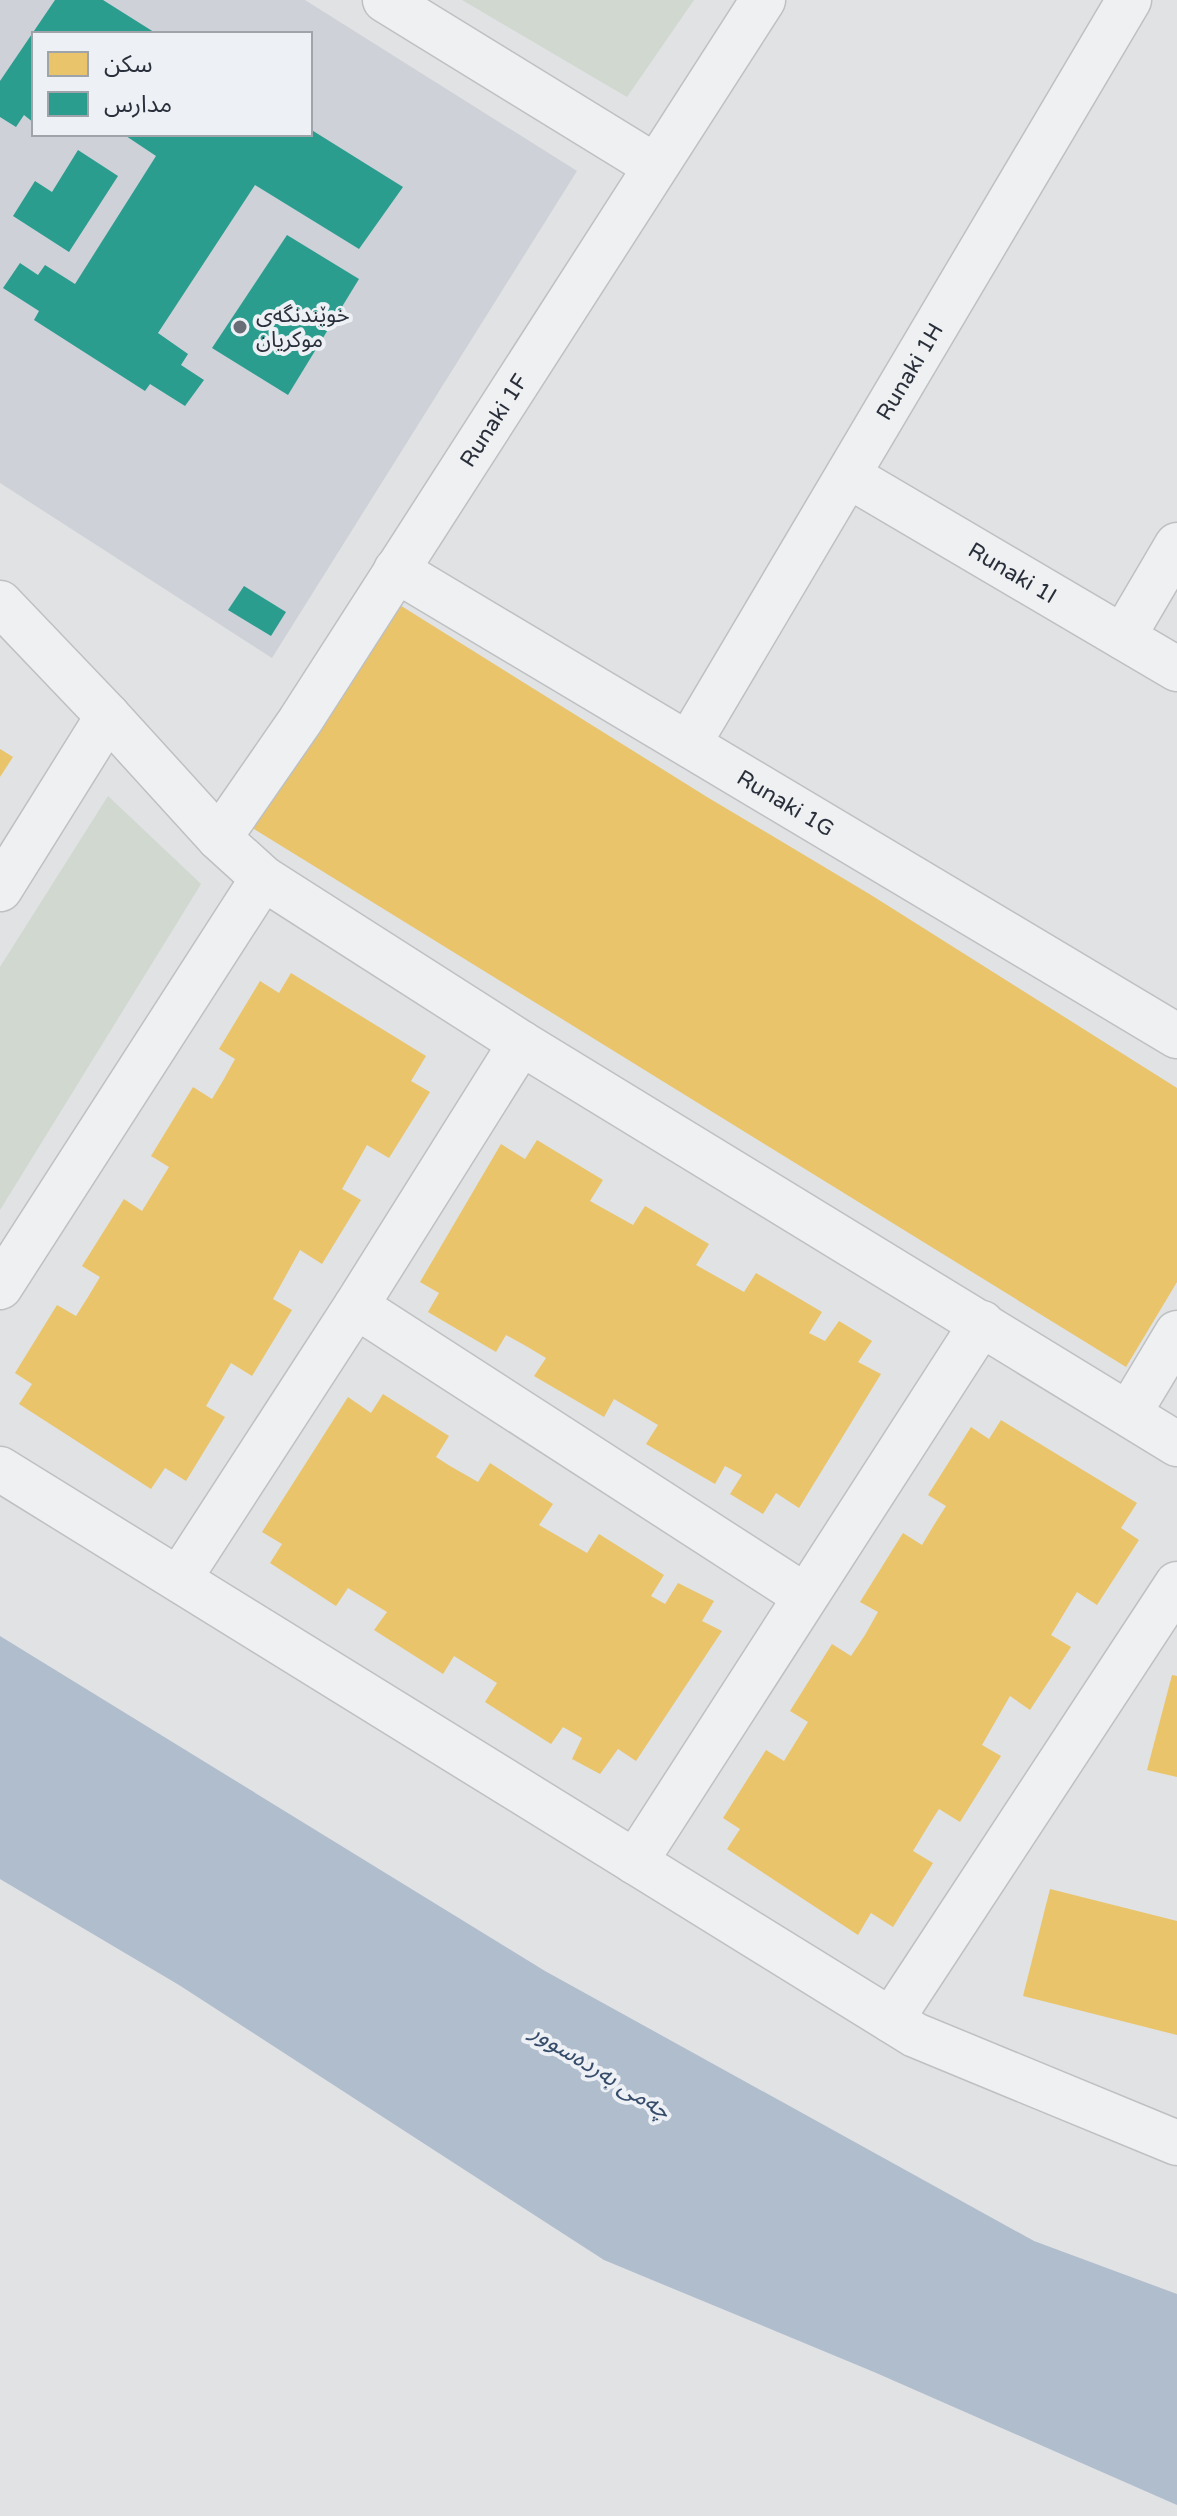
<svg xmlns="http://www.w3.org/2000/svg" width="1177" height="2516" font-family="'Varela Round','Noto Sans Arabic',sans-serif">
  <rect width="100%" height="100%" fill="#e0e2e4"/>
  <path fill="#ced1d7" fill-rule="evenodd" d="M0 0H305L577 171 272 658 0 483ZM34 34H310V134H34Z"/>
  <g fill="#d0d8d0">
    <path d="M462 0H694L627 97Z"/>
    <path d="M108 796 201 884 0 1210V967Z"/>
  </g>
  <path fill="#b0bdcd" d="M0 1636 545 1971 1034 2241 1177 2294V2505L874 2372 604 2260 179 1985 0 1879Z"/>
  <g fill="#e9c46a">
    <path d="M387 597 707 797 871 895 1177 1088V1282L1126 1367 246 824Z"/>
    <path d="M0 749 13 757 0 777Z"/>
    <path d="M291 973 426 1056 411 1081 430 1092 389 1158 367 1145 342 1189 361 1200 322 1264 300 1250 273 1299 292 1310 252 1376 231 1363 206 1406 225 1417 186 1481 165 1468 151 1489 19 1404 32 1384 15 1373 57 1305 76 1316 88 1297 100 1277 82 1266 124 1199 142 1211 169 1167 151 1156 193 1087 212 1099 224 1079 235 1059 219 1049 260 981 279 993Z"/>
    <path d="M537 1140 603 1180 590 1201 633 1225 645 1206 709 1244 696 1265 744 1292 756 1273 822 1312 809 1333 825 1341 839 1321 872 1341 858 1362 881 1374 799 1508 776 1493 763 1514 730 1494 742 1475 725 1466 715 1484 646 1444 658 1425 614 1399 604 1417 534 1376 546 1358 526 1346 506 1335 496 1352 428 1312 439 1293 420 1282 501 1144 525 1159Z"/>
    <path d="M383 1394 449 1436 436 1457 450 1466 478 1482 490 1463 553 1504 539 1525 587 1553 599 1534 664 1575 651 1596 665 1604 678 1583 714 1601 702 1621 722 1631 636 1761 618 1749 600 1774 572 1759 582 1738 563 1727 551 1744 485 1702 497 1683 454 1656 443 1674 374 1630 387 1612 348 1588 336 1606 270 1563 282 1544 262 1532 348 1397 371 1413Z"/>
    <path d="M1001 1420 1137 1503 1121 1528 1139 1540 1097 1605 1077 1592 1051 1635 1071 1647 1030 1710 1010 1696 982 1745 1001 1756 960 1822 939 1809 930 1823 913 1851 933 1863 893 1927 871 1913 858 1935 727 1849 740 1829 723 1818 766 1750 784 1761 808 1722 790 1711 832 1644 851 1656 865 1635 878 1612 860 1602 903 1533 922 1545 934 1525 946 1506 928 1495 971 1427 989 1439Z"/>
    <path d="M1172 1675 1177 1676V1777L1147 1770Z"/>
    <path d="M1050 1889 1177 1921V2035L1023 1996Z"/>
  </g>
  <g fill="#2a9d8f">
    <path d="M55 0H103L157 34H34V123L24 115 16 127 0 117V81Z"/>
    <path d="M310 129 403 187 359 249 255 185 158 333 188 354 181 365 204 380 185 406 150 384 145 391 34 320 39 311 3 288 20 263 38 275 45 265 75 284 156 156 123 134H310Z"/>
    <path d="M78 150 118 176 69 252 13 216 35 181 52 192Z"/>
    <path d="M287 235 359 279 288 395 212 348Z"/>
    <path d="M244 586 286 612 271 636 228 610Z"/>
  </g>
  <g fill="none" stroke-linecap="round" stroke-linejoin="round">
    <g stroke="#bec0c2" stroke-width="47">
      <g id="minor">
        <path d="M385 0 655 166"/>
        <path id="s1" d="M849 476 1177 669"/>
        <path id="s2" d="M396 570 1177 1036"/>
        <path d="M0 603 108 716 219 838 263 878 521 1043 1177 1444"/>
        <path d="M1123 637 1177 545"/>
        <path id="s3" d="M689 743 1129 0"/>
        <path id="s4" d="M219 838 300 721 763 0"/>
        <path d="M0 889 108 716"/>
        <path d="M0 1287 263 878"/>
        <path d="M356 1306 805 1596"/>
        <path d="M1129 1413 1177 1333"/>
        <path d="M0 1469 915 2035 1177 2143"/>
        <path d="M179 1579 356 1306 521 1043"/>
        <path d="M635 1862 982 1323"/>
        <path d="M891 2020 1177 1584"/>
      </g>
    </g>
    <use href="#minor" stroke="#eff0f1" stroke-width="44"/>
  </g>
  <circle fill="#696e76" stroke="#edf0f4" stroke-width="3" cx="240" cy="327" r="8"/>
  <g text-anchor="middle" stroke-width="8" stroke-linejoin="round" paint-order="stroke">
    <g font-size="22" fill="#292f3b" stroke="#edf0f4" text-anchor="start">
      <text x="256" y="322">خوێندنگەی<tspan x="256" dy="25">موکریان</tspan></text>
    </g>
    <g font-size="22" fill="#292f3b" stroke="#edf0f4">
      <text dy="8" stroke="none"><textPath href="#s3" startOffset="432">Runaki 1H</textPath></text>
      <text dy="8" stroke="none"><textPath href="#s4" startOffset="500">Runaki 1F</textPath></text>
      <text dy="8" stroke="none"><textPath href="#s1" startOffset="190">Runaki 1I</textPath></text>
      <text dy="8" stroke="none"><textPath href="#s2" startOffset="454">Runaki 1G</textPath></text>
    </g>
    <g font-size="24" font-style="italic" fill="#374c6b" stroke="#edf0f4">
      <text transform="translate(601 2071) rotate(32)" y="8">چەمی بەردەسوور</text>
    </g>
  </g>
  <rect x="32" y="32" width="280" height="104" fill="#edf0f4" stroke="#9fa3aa" stroke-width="2"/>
  <rect x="48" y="52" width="40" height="24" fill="#e9c46a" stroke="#9fa3aa" stroke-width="2"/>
  <text x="104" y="72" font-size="24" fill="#292f3b">سكن</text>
  <rect x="48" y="92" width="40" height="24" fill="#2a9d8f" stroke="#9fa3aa" stroke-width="2"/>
  <text x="104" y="112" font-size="24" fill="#292f3b">مدارس</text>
</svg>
